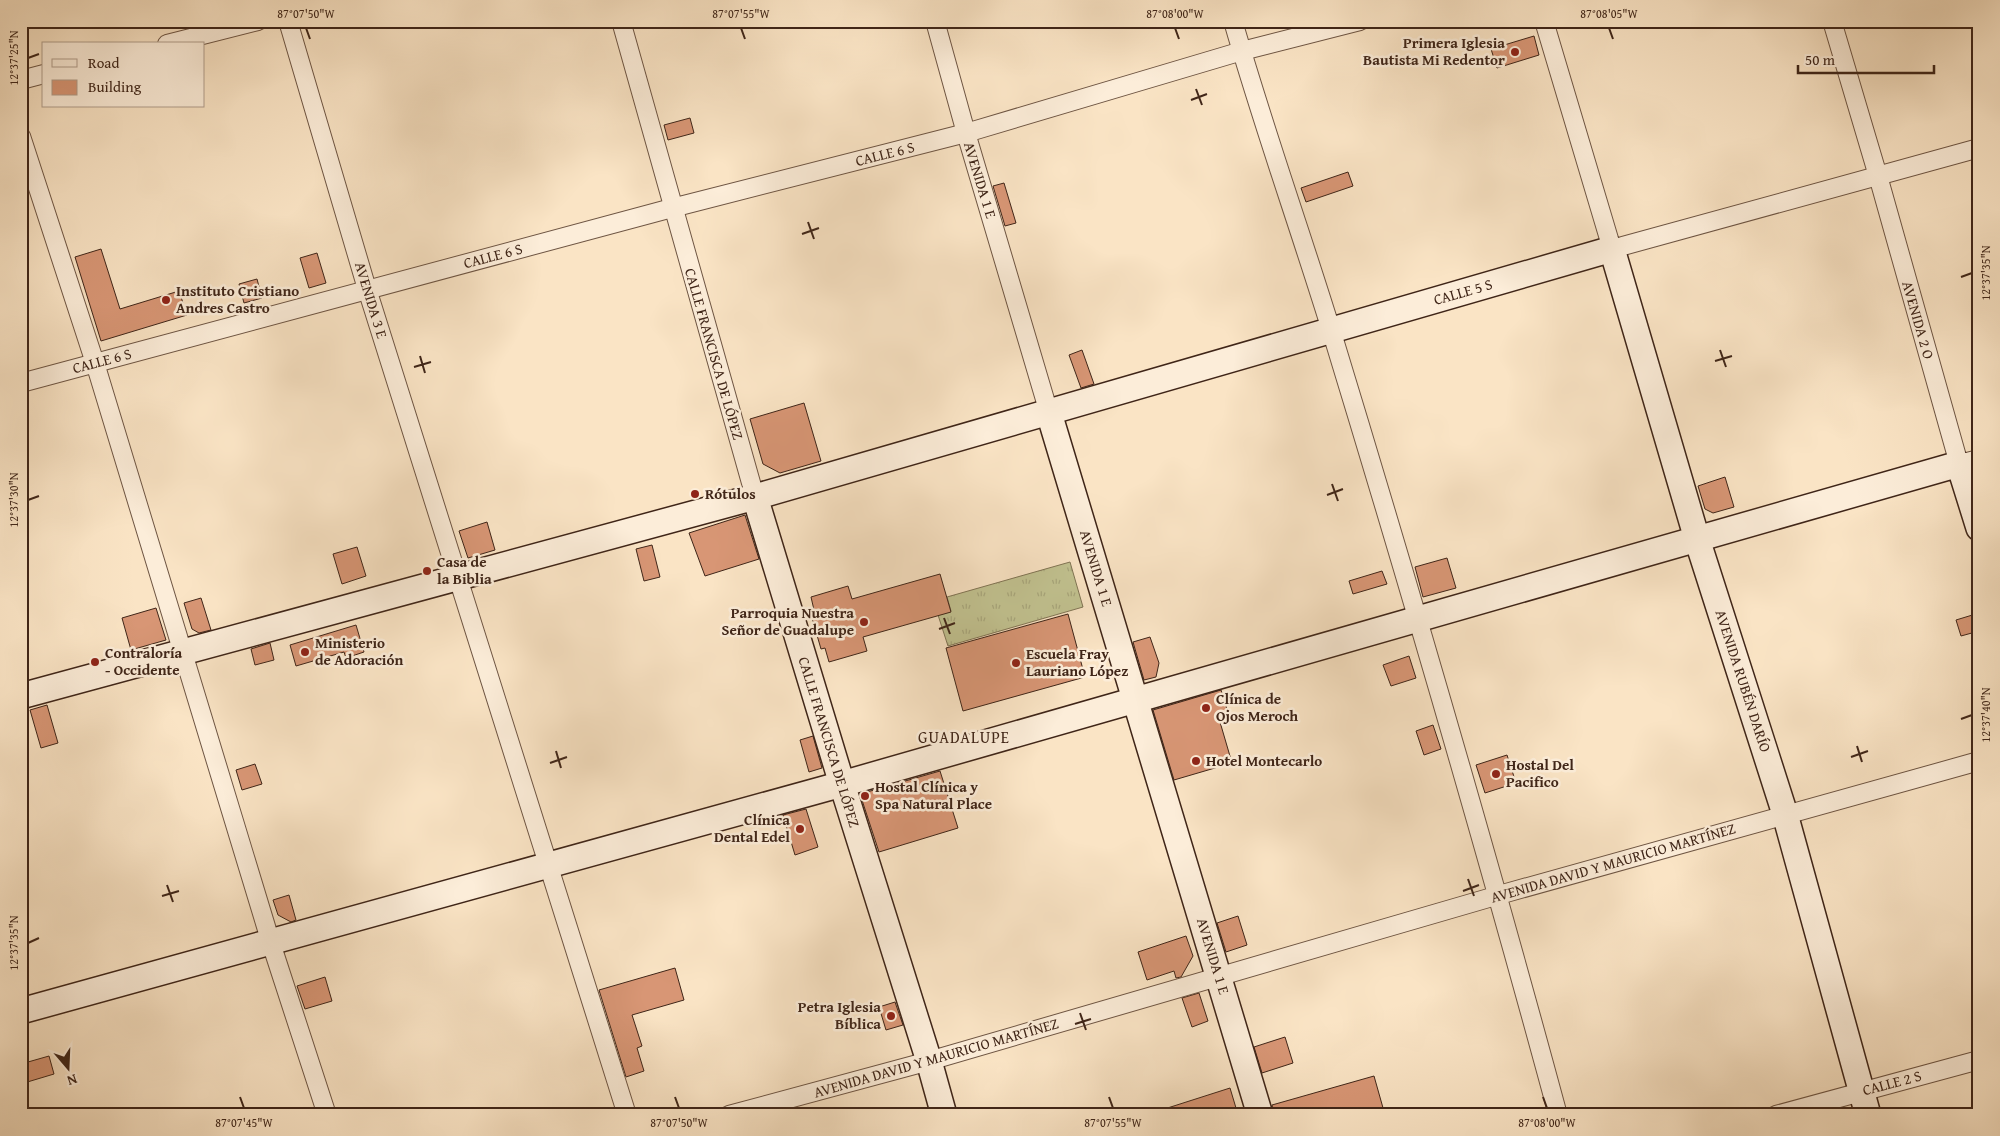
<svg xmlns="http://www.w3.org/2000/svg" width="2000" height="1136" font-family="'Gentium Book Plus',serif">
  <defs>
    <pattern id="grass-tufts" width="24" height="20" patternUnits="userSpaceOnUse" patternTransform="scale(1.25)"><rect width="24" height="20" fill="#c2c391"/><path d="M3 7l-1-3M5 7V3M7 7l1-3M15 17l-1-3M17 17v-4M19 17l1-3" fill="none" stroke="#a8a77c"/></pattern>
  </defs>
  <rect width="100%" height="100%" fill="#fae4c5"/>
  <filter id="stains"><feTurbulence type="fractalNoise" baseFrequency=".004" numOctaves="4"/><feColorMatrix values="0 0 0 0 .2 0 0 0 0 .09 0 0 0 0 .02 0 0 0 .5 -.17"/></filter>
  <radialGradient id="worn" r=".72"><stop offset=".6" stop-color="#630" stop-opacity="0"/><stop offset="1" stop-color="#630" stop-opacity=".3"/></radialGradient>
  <path fill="url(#grass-tufts)" stroke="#807454" d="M1070 562 1083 607 948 646 938 615 951 611 947 597Z"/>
  <g fill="#d89675" stroke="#3f2518">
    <path d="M1534 36 1539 55 1497 68 1491 49Z"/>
    <path d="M690 118 694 133 668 140 664 125Z"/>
    <path d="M1348 172 1353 186 1306 202 1301 188Z"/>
    <path d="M1004 183 1016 223 1005 226 993 186Z"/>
    <path d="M101 249 120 309 179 291 187 315 101 341 75 257Z"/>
    <path d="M317 253 326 283 309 288 300 258Z"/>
    <path d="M257 279 262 298 244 303 239 284Z"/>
    <path d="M1082 350 1094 384 1081 388 1069 355Z"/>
    <path d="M804 403 821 461 780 473 763 464 750 419Z"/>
    <path d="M1725 477 1734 507 1713 513 1705 509 1698 486Z"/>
    <path d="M745 515 759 559 705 576 689 533Z"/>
    <path d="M487 522 495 550 468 558 459 531Z"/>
    <path d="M652 545 660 577 644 581 636 549Z"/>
    <path d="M357 547 366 576 342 584 333 554Z"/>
    <path d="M1447 558 1456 588 1423 597 1415 567Z"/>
    <path d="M1382 571 1387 584 1353 594 1349 581Z"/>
    <path d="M940 574 951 612 863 637 867 651 829 662 825 648 821 649 810 611 814 610 811 597 848 586 852 599Z"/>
    <path d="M201 598 211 630 199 633 192 629 184 603Z"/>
    <path d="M156 608 166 640 131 650 122 618Z"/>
    <path d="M1979 613V631L1961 636 1956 620Z"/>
    <path d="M1068 614 1085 677 963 711 946 648Z"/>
    <path d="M356 625 364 652 346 658 344 652 296 666 290 645Z"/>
    <path d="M1150 637 1159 663 1156 677 1144 680 1133 642Z"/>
    <path d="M270 643 274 660 255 665 251 649Z"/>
    <path d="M1409 656 1416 678 1391 686 1383 665Z"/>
    <path d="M1221 690 1230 719 1220 722 1232 763 1174 780 1153 710Z"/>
    <path d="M47 705 58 743 41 748 30 710Z"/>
    <path d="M1433 725 1441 749 1424 755 1416 731Z"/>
    <path d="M813 736 822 768 809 772 800 740Z"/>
    <path d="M1507 755 1516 783 1485 793 1476 765Z"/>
    <path d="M255 764 262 784 242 790 236 770Z"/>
    <path d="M940 771 958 828 879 852 860 794Z"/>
    <path d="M806 809 818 847 795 855 783 815Z"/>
    <path d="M289 895 296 920 291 922 278 915 273 900Z"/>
    <path d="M1238 916 1247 945 1226 952 1217 923Z"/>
    <path d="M1186 936 1193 956 1181 977 1176 978 1174 971 1147 980 1138 952Z"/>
    <path d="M675 968 684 1000 632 1015 642 1046 637 1048 644 1071 626 1077 599 990Z"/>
    <path d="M325 977 332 1001 305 1009 297 986Z"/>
    <path d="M1199 993 1208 1021 1192 1027 1182 998Z"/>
    <path d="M895 1002 903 1025 886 1030 879 1007Z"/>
    <path d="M1285 1037 1293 1063 1262 1073 1254 1047Z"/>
    <path d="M49 1056 54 1074 24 1083 21 1064Z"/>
    <path d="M1374 1076 1385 1115H1274L1272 1105Z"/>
    <path d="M1230 1088 1236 1108 1215 1115H1156L1155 1112Z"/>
  </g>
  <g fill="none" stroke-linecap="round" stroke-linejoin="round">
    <g stroke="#6e5543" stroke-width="20">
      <g id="street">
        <path d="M288 21 367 289 627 1115"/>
        <path d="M621 21 755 497"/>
        <path d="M935 21 966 133 1049 413"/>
        <path d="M1233 21C1263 126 1300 229 1332 333 1411 592 1487 853 1558 1115"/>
        <path d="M1544 21 1612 249 1979 148"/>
        <path d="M1832 21 1878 176 1959 464 1979 459"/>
        <path d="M167 44 258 21"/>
        <path d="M21 80 44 74"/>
        <path d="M21 136 95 363 271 943 327 1115"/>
        <path d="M21 383 672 208 966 133 1242 51 1360 21"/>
        <path d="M729 1115 929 1061 1499 895 1979 761"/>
        <path d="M1776 1115 1979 1060"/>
      </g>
    </g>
    <g stroke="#3f2518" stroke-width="28">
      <g id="secondary">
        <path d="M1049 413 1260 1115"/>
        <path d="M755 497 842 784 929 1061 944 1115"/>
        <path d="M21 696 755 497 1612 249 1697 539 1785 814 1868 1115"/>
        <path d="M21 1011 842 784 1959 464 1979 528"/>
      </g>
    </g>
    <use href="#street" stroke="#fcedd9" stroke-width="18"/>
    <use href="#secondary" stroke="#fcedd9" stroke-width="25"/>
  </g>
  <path fill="none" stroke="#3f2518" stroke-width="2" d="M306 28 310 39M741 28 745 39M1175 28 1179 39M1609 28 1613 39M28 58 39 54M1196 89 1202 105M1191 100 1207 94M808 222 814 239M802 234 819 228M1961 277 1972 273M1720 350 1726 367M420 356 425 373M1715 361 1732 356M414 367 431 362M1332 484 1338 501M1327 495 1343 489M28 500 39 496M944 618 950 634M939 629 955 623M1961 719 1972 715M1857 746 1862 762M556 751 561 768M1851 757 1868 751M550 763 567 757M1468 879 1474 896M167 885 173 902M1463 891 1479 885M162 896 179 891M28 943 39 938M1080 1013 1086 1030M1075 1024 1091 1019M240 1097 244 1108M675 1097 679 1108M1109 1097 1113 1108M1543 1097 1547 1108"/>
  <g fill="#8f2418" stroke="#fcedd9" stroke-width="2">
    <circle cx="1515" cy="52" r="5"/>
    <circle cx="166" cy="300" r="5"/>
    <circle cx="695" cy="494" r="5"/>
    <circle cx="427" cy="571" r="5"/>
    <circle cx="864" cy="622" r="5"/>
    <circle cx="305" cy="652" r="5"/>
    <circle cx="95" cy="662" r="5"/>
    <circle cx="1016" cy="663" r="5"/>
    <circle cx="1206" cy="708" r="5"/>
    <circle cx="1196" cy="761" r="5"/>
    <circle cx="1496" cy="774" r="5"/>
    <circle cx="865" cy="796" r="5"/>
    <circle cx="800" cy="829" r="5"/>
    <circle cx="891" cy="1016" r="5"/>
  </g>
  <g text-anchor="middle" stroke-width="5" stroke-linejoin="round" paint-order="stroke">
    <g font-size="15" font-weight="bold" fill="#3f2518" stroke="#fcedd9" text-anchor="start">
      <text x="1505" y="48" text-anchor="end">Primera Iglesia<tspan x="1505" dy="17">Bautista Mi Redentor</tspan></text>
      <text x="176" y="296">Instituto Cristiano<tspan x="176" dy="17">Andres Castro</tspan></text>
      <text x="705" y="499">Rótulos</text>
      <text x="437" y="567">Casa de<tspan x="437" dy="17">la Biblia</tspan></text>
      <text x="854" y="618" text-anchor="end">Parroquia Nuestra<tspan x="854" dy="17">Señor de Guadalupe</tspan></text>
      <text x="315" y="648">Ministerio<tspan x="315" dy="17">de Adoración</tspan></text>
      <text x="105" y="658">Contraloría<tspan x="105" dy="17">- Occidente</tspan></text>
      <text x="1026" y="659">Escuela Fray<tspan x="1026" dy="17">Lauriano López</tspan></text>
      <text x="1216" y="704">Clínica de<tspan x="1216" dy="17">Ojos Meroch</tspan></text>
      <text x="1206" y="766">Hotel Montecarlo</text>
      <text x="1506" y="770">Hostal Del<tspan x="1506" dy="17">Pacifico</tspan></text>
      <text x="875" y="792">Hostal Clínica y<tspan x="875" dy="17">Spa Natural Place</tspan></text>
      <text x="790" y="825" text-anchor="end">Clínica<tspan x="790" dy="17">Dental Edel</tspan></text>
      <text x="881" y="1012" text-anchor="end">Petra Iglesia<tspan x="881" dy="17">Bíblica</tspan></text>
    </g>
    <g font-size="15" fill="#3f2518" stroke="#fcedd9">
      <text transform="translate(885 154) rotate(-14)" y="5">CALLE 6 S</text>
      <text transform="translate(980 180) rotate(73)" y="5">AVENIDA 1 E</text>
      <text transform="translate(493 256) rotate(-15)" y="5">CALLE 6 S</text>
      <text transform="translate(1463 292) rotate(-16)" y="5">CALLE 5 S</text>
      <text transform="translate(371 300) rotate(73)" y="5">AVENIDA 3 E</text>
      <text transform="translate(1918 320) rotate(74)" y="5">AVENIDA 2 O</text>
      <text transform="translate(714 354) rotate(74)" y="5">CALLE FRANCISCA DE LÓPEZ</text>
      <text transform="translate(102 361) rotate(-15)" y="5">CALLE 6 S</text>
      <text transform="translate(1096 568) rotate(73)" y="5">AVENIDA 1 E</text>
      <text transform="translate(1743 681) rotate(72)" y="5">AVENIDA RUBÉN DARÍO</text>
      <text transform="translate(829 742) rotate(73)" y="5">CALLE FRANCISCA DE LÓPEZ</text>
      <text transform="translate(1613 863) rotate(-16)" y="5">AVENIDA DAVID Y MAURICIO MARTÍNEZ</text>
      <text transform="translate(1213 956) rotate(73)" y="5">AVENIDA 1 E</text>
      <text transform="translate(936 1058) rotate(-16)" y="5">AVENIDA DAVID Y MAURICIO MARTÍNEZ</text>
      <text transform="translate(1892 1083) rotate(-15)" y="5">CALLE 2 S</text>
    </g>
    <g font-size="16" letter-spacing="1" fill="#3f2518" stroke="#fcedd9">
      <text x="964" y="743">GUADALUPE</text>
    </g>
  </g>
  <rect width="2000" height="1136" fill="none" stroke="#fae4c5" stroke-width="55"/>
  <rect x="42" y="42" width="162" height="65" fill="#fcedd9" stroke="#b09d8c"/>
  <rect x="52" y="59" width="25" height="8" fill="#fcedd9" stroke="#b09d8c"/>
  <text x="88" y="68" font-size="15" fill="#3f2518">Road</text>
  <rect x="52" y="80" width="25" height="15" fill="#d89675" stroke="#b09d8c"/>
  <text x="88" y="92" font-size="15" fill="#3f2518">Building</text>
  <g transform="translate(68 1068) rotate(161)" stroke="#fcedd9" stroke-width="4" paint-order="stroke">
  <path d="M0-4L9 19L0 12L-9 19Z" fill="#3f2518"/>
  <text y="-8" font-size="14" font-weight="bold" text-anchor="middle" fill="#3f2518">N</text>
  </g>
  <path d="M1798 65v8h136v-8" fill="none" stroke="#3f2518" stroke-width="2.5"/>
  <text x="1805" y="65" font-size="15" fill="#3f2518" stroke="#fcedd9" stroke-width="4" paint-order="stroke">50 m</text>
  <rect x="28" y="28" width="1944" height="1080" fill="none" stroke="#3f2518" stroke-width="2"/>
  <g font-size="12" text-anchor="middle" fill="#3f2518">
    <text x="306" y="18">87°07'50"W</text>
    <text x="741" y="18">87°07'55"W</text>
    <text x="1175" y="18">87°08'00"W</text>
    <text x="1609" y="18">87°08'05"W</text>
    <text transform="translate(14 58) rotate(-90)" y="4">12°37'25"N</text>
    <text transform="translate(1986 273) rotate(-90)" y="4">12°37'35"N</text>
    <text transform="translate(14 500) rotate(-90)" y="4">12°37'30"N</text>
    <text transform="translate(1986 715) rotate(-90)" y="4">12°37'40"N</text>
    <text transform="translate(14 943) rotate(-90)" y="4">12°37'35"N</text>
    <text x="244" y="1127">87°07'45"W</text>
    <text x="679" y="1127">87°07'50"W</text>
    <text x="1113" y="1127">87°07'55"W</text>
    <text x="1547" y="1127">87°08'00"W</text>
  </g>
  <rect width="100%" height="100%" filter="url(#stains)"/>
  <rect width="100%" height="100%" fill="url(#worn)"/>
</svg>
